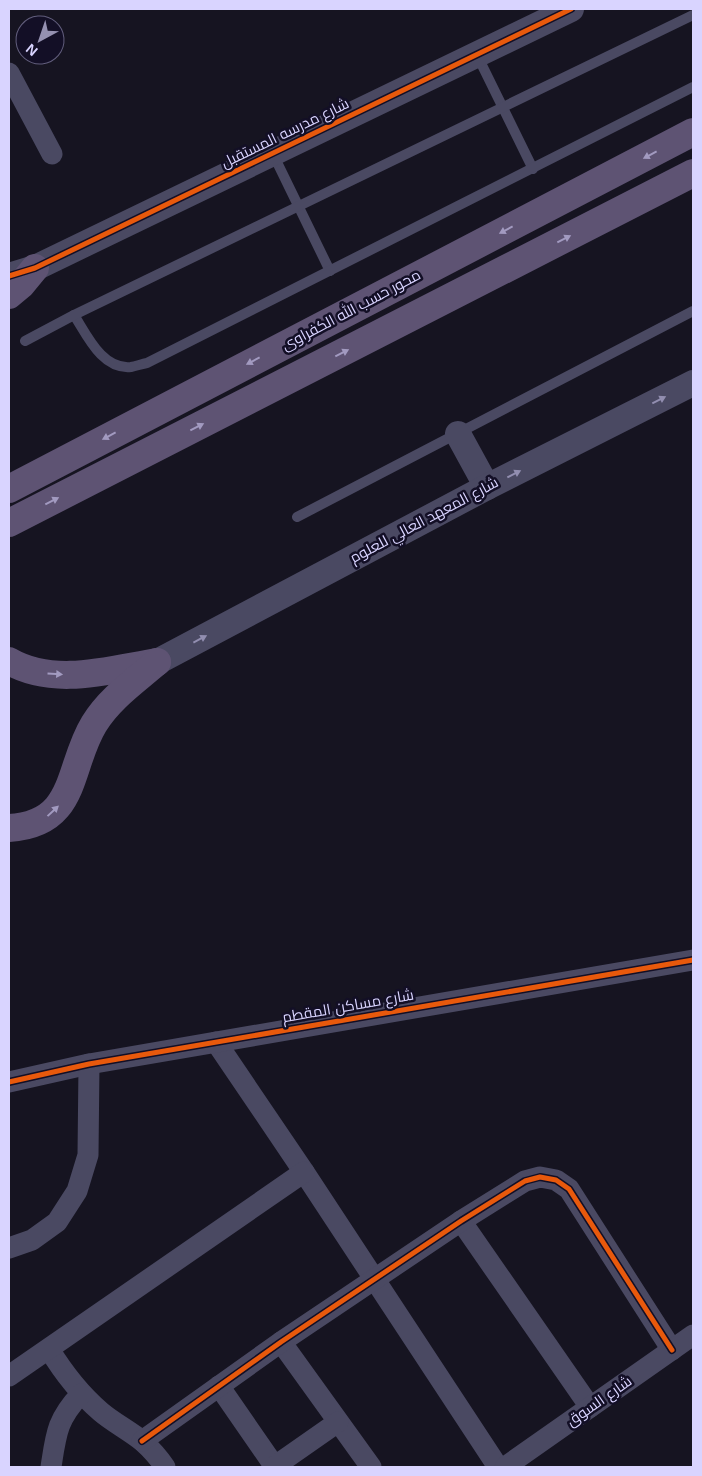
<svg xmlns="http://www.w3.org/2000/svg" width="702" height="1476" font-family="Arial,Cairo,sans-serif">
  <rect width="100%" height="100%" fill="#161421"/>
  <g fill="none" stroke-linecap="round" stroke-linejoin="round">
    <g stroke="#4a4962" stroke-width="10">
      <path d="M477 55 533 169"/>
      <path d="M273 154 330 271"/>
      <path d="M74 315C87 335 102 370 131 367 136 366 142 364 147 363L693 87"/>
      <path d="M25 341 74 315 693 15"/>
      <path d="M297 517 693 311"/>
    </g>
    <g stroke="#4a4962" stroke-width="21">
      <path d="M9 73 52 154"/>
      <path d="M216 1042 304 1172 498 1467"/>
      <path d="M9 1082 89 1064 693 960"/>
      <path d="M461 1221 590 1407"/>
      <path d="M9 1248 32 1240 57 1222 77 1191 88 1155 89 1064"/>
      <path d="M281 1342 371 1467"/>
      <path d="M49 1349C63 1372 80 1394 101 1412 114 1423 130 1431 142 1441 151 1449 159 1458 165 1467"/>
      <path d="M9 1376 304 1172"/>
      <path d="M219 1386 275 1467"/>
      <path d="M142 1441 281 1342 461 1221 525 1181 540 1177 556 1180 569 1189 672 1350"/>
      <path d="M275 1466 338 1422"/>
      <path d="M51 1467C56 1434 57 1419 81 1394"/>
      <path d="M505 1467 693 1335"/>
    </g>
    <g stroke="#4a4962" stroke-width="26">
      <path d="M9 276 35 268 571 9"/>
      <path d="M458 434 487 487"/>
      <path d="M157 662 487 487 693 383"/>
    </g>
    <g stroke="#5e5373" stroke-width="28">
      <path d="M9 295 21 285 35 268"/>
      <path d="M9 489 693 132"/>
      <path d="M9 523 693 173"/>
      <path d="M9 661C54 687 109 670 157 662"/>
      <path d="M9 828C78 824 67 768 94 724 109 699 135 681 157 662"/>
    </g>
    <g stroke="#130f26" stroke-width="8">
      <g id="cycleway">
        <path d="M9 276 35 268 571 9"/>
        <path d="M9 1082 89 1064 693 960"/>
        <path d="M142 1441 281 1342 461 1221 525 1181 540 1177 556 1180 569 1189 672 1350"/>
      </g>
    </g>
    <use href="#cycleway" stroke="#e8590c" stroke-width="5"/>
  </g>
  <defs><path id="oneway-solid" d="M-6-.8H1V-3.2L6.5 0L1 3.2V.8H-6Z" transform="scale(1.25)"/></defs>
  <g fill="#a29ac0">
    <use href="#oneway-solid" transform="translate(650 155) rotate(152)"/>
    <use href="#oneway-solid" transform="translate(506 230) rotate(152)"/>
    <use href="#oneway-solid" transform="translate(564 239) rotate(-27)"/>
    <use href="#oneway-solid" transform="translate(342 353) rotate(-27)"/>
    <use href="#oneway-solid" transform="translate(253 361) rotate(152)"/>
    <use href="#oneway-solid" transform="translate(197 427) rotate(-27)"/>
    <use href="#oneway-solid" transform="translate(109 436) rotate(152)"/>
    <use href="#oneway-solid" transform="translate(52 501) rotate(-27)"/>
    <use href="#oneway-solid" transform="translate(55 674) rotate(4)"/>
    <use href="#oneway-solid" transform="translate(53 811) rotate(-43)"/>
  </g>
  <g fill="#928eb0">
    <use href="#oneway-solid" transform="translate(659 400) rotate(-27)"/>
    <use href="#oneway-solid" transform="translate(514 474) rotate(-27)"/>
    <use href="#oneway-solid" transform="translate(200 639) rotate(-28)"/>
  </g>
  <g text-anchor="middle" stroke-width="5" stroke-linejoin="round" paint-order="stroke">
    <g font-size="15" fill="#d9d4ff" stroke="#130f26">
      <text transform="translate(285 133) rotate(-26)" y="5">شارع مدرسه المستقبل</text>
      <text transform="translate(351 310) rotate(-28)" y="5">محور حسب الله الكفراوى</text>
      <text transform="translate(424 520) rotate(-28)" y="5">شارع المعهد العالي للعلوم</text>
      <text transform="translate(348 1006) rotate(-10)" y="5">شارع مساكن المقطم</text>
      <text transform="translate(599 1401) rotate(-35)" y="5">شارع السوق</text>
    </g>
  </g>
  <rect width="702" height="1476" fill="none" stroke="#d9d4ff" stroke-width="20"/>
  <g transform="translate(40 40) rotate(220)"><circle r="24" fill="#130f26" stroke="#625e7d"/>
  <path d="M0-4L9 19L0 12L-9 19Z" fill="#9591b1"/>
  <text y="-8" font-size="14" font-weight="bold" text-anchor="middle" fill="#d9d4ff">N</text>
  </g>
</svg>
